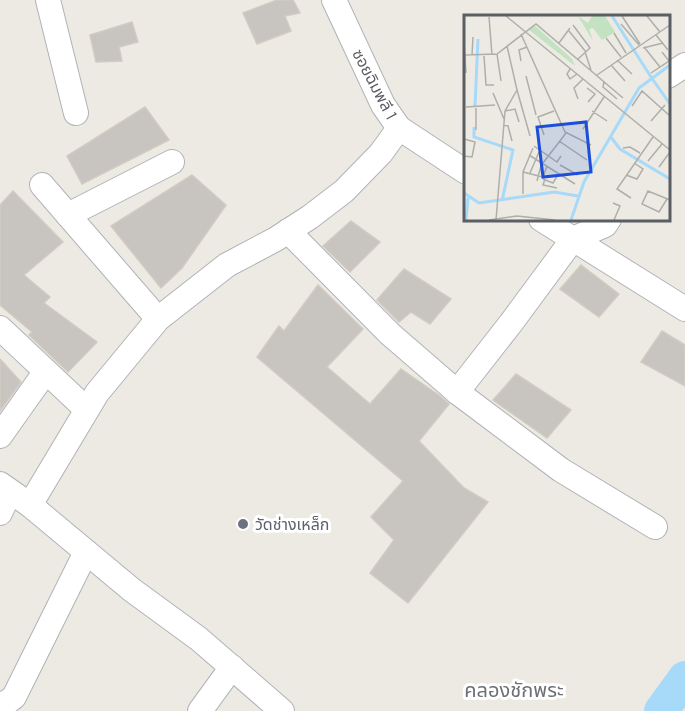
<svg xmlns="http://www.w3.org/2000/svg" width="685" height="711" font-family="'DM Sans','Noto Sans Thai',sans-serif">
  <rect width="100%" height="100%" fill="#eceae3"/>
  <g fill="none" stroke-linecap="round" stroke-linejoin="round">
    <path stroke="#a7d9f8" stroke-width="34" d="M661 711 685 678"/>
  </g>
  <g fill="#c8c4c0" stroke="#d1cbc1" stroke-width="1.5">
    <path d="M277 0H293L300 13 285 16 291 31 257 44 243 13Z"/>
    <path d="M132 22 138 42 119 47 122 61 96 62 90 35Z"/>
    <path d="M145 107 169 140 82 184 67 156Z"/>
    <path d="M192 175 226 205 182 268 161 288 111 226Z"/>
    <path d="M13 191 63 242 24 275 50 297 44 303 97 342 68 372 29 335 32 332 0 305V205Z"/>
    <path d="M351 221 380 242 350 272 323 246Z"/>
    <path d="M581 265 619 294 599 317 560 289Z"/>
    <path d="M404 269 451 299 430 324 411 312 399 322 377 300Z"/>
    <path d="M318 285 363 329 327 367 370 404 401 369 440 396 449 404 419 441 464 488 488 502 408 603 370 573 394 540 371 517 403 481 257 357 279 326 284 331Z"/>
    <path d="M662 331 685 345V386L641 362Z"/>
    <path d="M0 359 21 382 0 411Z"/>
    <path d="M516 374 571 410 547 438 493 400Z"/>
  </g>
  <g fill="none" stroke-linecap="round" stroke-linejoin="round">
    <g stroke="#b0b3b7" stroke-width="26">
      <g id="minor">
        <path d="M48 0 76 113"/>
        <path d="M334 0 383 105 399 128 466 172"/>
        <path d="M668 76 685 65"/>
        <path d="M42 185 158 319"/>
        <path d="M68 215 172 162"/>
        <path d="M541 219 685 309"/>
        <path d="M288 231 390 334 457 392 561 470 655 527"/>
        <path d="M0 328 86 409"/>
        <path d="M457 392 511 323 573 239 605 225 609 219"/>
        <path d="M0 436 39 381"/>
        <path d="M0 484 30 505 132 590 199 639 282 711"/>
        <path d="M30 505 97 393 158 319 227 265 276 239 310 217 344 191 381 153 399 128"/>
        <path d="M0 513 10 492"/>
        <path d="M0 704 6 703 14 697 86 552"/>
        <path d="M200 711 232 667"/>
      </g>
    </g>
    <use href="#minor" stroke="#fff" stroke-width="24"/>
  </g>
  <circle fill="#6b7280" stroke="#fff" stroke-width="2" cx="243" cy="524" r="6"/>
  <g text-anchor="middle" stroke-width="6" stroke-linejoin="round" paint-order="stroke">
    <g font-size="16" fill="#5b5e62" stroke="#fff">
      <text transform="translate(375 84) rotate(62)" y="6">ซอยฉิมพลี 1</text>
    </g>
    <g font-size="16" fill="#5b616d" stroke="#fff" text-anchor="start">
      <text x="255" y="530">วัดช่างเหล็ก</text>
    </g>
    <g font-size="20" fill="#6c7074" stroke="#fff">
      <text x="514" y="697">คลองชักพระ</text>
    </g>
  </g>
  <g transform="translate(464 15)">
    <rect width="206" height="206" fill="#eceae3"/>
    <path d="M114 1 124 8 128 1H141L151 17 138 25 129 13 125 14 129 26ZM70 10 108 44 111 51 64 14Z" fill="#c2e2c1"/>
    <path fill="none" stroke="#a7d9f8" stroke-width="3" d="M148 1 187 62M187 62 206 89M11 91 14 24M10 112V122L49 135 38 186M146 121 156 134 206 164M0 178 15 188 90 177 114 181M2 205 4 183M107 205 120 167 175 73 206 50"/>
    <path fill="none" stroke="#aeaeab" stroke-width="1.5" d="M42 1 206 135M158 1 176 29M183 1 196 17M25 2 28 40M157 9 175 30M109 10 126 33 114 44M105 16 122 37M150 18 162 38M57 19 101 117 127 130M192 20 204 35M142 23 157 42M0 28 2 58M95 28 106 13M180 32 196 52M179 33 199 28M121 37 127 55M33 39 37 66M0 40 33 39 72 9 159 83M8 40 9 22M20 41 22 70H30M153 45 168 59M57 46 55 35 63 32M147 50 161 66M106 54 103 59 106 64 113 59M187 58 205 46 198 37M133 60 206 10M62 61 72 100M140 66 139 72 153 84M123 73 131 79 124 87M53 75 66 121M29 78 40 104M114 84 110 73 119 64M168 91 178 76 206 101M2 92 31 90M12 93V115M41 96 51 94 55 107M128 96 143 106M187 106 201 90M39 110 44 111 48 126M119 114 140 82M80 120 74 102 90 96M0 124 11 127 8 142 0 141M95 126 123 145M70 131 93 147 97 141M159 133 166 132 176 138M65 140 111 169M184 146 198 129M79 148 102 118M96 150 114 160M195 152 206 137M59 157 79 162 83 151M66 158 75 137M162 160 173 164 179 154 170 148M79 164 89 168 95 158M81 164 79 170 93 173M73 166 78 147M59 179V157L69 133M167 183 153 174 189 122M203 184 195 197 178 189 184 176 206 185M149 188 156 191 150 205M25 205 53 201 91 205M32 205 41 96 53 75 43 31"/>
    <path fill="#1d4ed8" fill-opacity="0.15" stroke="#1d4ed8" stroke-width="3" d="M122 107 127 157 79 162 73 112Z"/>
    <rect width="206" height="206" fill="none" stroke="#5b5e62" stroke-width="3"/>
  </g>
</svg>
